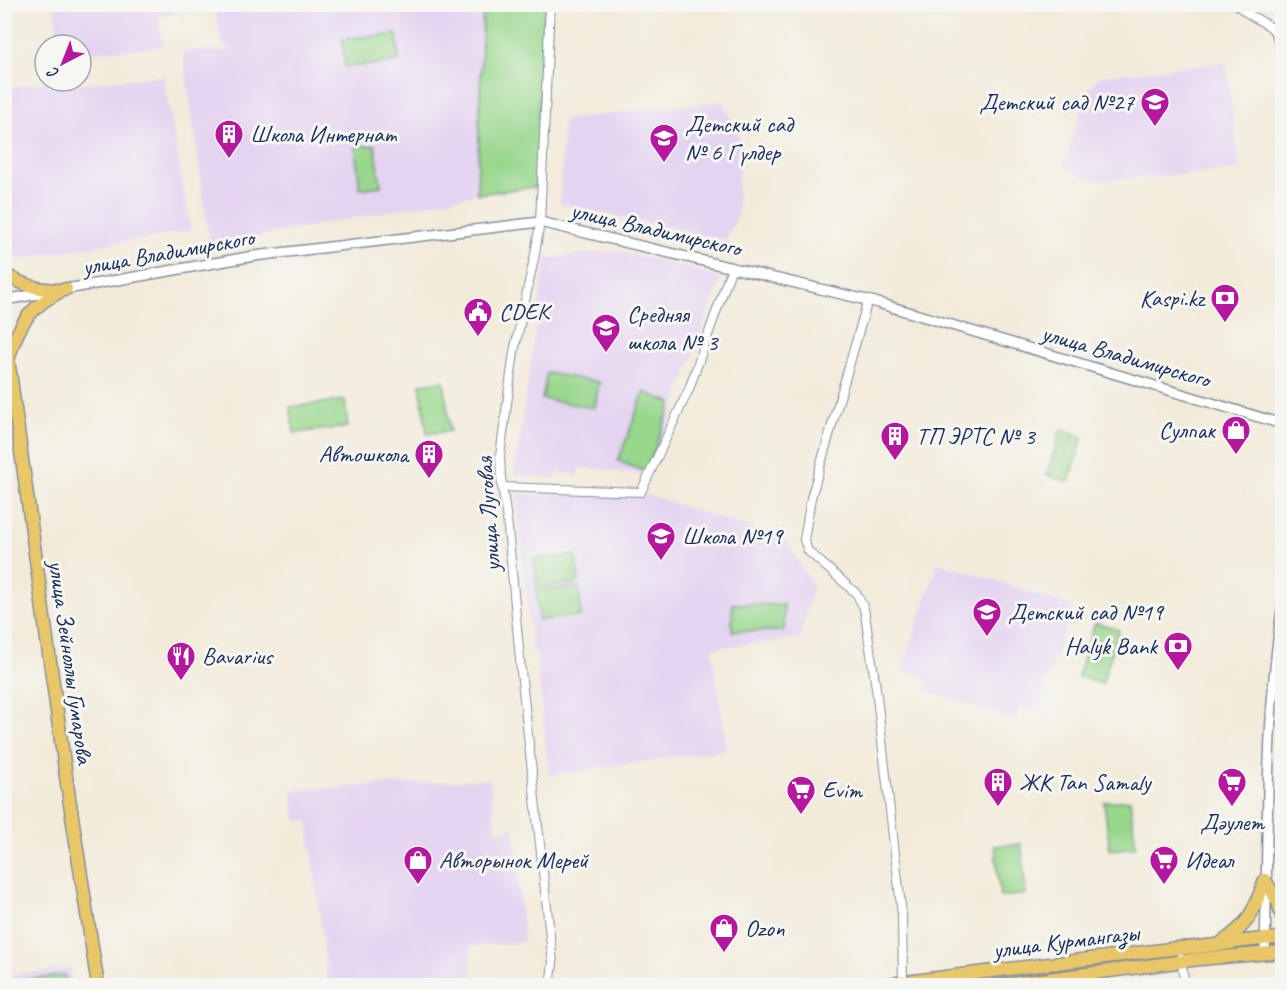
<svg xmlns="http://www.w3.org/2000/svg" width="1287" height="990" font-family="Caveat,sans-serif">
  <rect width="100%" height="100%" fill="#f6f6f2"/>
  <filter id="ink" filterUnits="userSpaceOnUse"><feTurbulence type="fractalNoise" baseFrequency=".0167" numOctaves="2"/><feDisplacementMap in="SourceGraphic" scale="12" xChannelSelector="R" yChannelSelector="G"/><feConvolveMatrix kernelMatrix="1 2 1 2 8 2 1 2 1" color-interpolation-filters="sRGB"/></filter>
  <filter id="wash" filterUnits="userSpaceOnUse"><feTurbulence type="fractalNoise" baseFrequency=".008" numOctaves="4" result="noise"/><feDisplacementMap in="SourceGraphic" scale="24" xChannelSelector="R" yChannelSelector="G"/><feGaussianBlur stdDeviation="1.35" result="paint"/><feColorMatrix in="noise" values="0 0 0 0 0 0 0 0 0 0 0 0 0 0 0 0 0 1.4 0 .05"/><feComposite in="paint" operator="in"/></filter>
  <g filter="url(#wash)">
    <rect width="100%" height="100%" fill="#f2ebda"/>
    <g fill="#e4d3f1">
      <path d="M54 5V4L198 5 160 17 164 47 81 53V45H59Z"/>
      <path d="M213 5H482L477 194 210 246 183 51 232 50 223 45Z"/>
      <path d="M1226 62 1240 170 1094 181 1063 166 1088 90 1100 76Z"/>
      <path d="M163 76 191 231 7 261 4 247 5 88 49 81H74L75 84Z"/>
      <path d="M723 101 739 135 737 217 726 240 560 204 563 120Z"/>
      <path d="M615 251 660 260 721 278 650 475 580 467 579 475 558 473 557 479 514 475 546 258Z"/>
      <path d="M636 491 785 539 813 585 800 639 712 648 727 750 549 775 536 652H532L517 494Z"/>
      <path d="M938 562 1072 606 1037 711 1021 706 1016 720 925 690 928 679 902 670Z"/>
      <path d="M490 779 496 830 514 828 524 942 470 946 473 977 444 980V985H328L308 820H296L291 790Z"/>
      <path d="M4 966H7L9 975 70 968 73 985H5Z"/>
    </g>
    <g fill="#98d78c" stroke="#5a8375" stroke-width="1.5">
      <path d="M483 5H545L535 187 477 194Z"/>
      <path d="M397 34 399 62 345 67 342 39Z"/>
      <path d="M375 145 381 186 360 189 355 147Z"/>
      <path d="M547 373 599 382 595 408 542 399Z"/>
      <path d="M444 381 450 431 427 434 420 384Z"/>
      <path d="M644 392 672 403 646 472 618 461Z"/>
      <path d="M345 400 348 427 294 433 290 407Z"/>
      <path d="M1061 429 1083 437 1069 482 1047 475Z"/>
      <path d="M576 555 579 583 537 588 534 559Z"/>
      <path d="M579 587 581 616 539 620 536 591Z"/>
      <path d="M732 604 784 605V631H732Z"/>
      <path d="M1095 623 1119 630 1102 684 1078 676Z"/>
      <path d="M1130 800 1136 847 1110 850 1104 802Z"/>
      <path d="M1021 844 1026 894 1000 897 995 846Z"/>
      <path d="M65 975 66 985H23L22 980Z"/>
    </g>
  </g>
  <g filter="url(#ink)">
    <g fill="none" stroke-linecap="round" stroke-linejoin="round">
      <g stroke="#868d9c" stroke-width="10">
        <g id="minor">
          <path d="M1237 4C1246 15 1257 18 1269 26 1281 34 1281 57 1282 70"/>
          <path d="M868 300 811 498 804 540 808 551 856 593 864 608 876 688 902 915 903 982"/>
          <path d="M502 487 641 492 689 389 732 267"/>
          <path d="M1181 958 1185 986"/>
          <path d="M550 986 553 963 521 671 508 528 501 477 500 456 514 352 535 254 540 222 550 4"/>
        </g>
      </g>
      <g stroke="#868d9c" stroke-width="12">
        <g id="tertiary">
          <path d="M4 300 254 256 540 222 875 302 1282 424"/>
          <path d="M1265 953C1268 838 1265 723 1282 610"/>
        </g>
      </g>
      <g stroke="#868d9c" stroke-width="15">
        <g id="primary">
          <path d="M4 273C22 286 40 290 61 290"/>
          <path d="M4 344 8 358 67 784 98 986"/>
          <path d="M9 357C19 322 32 304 66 289"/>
          <path d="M1265 880 1278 902 1282 917"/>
          <path d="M1221 943C1252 922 1252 913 1265 880"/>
          <path d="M873 986 1178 948C1213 948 1247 938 1282 938"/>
          <path d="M995 986 1200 959 1282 952"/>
        </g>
      </g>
      <use href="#minor" stroke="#fff" stroke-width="8"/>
      <use href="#tertiary" stroke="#fff" stroke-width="9"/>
      <use href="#primary" stroke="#e9c769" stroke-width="12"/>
    </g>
  </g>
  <defs>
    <g id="school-pin" transform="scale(1.5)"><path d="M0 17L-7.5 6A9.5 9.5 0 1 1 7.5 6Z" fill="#b5179e" stroke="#f6f6f2"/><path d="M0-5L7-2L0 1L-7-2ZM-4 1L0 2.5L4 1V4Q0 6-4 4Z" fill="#fff"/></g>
    <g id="building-pin" transform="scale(1.5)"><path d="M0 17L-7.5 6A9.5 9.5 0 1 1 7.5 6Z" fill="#b5179e" stroke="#f6f6f2"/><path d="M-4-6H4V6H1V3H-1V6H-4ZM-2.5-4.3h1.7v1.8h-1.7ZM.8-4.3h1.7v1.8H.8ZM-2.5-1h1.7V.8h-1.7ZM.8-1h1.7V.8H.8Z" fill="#fff"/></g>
    <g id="bank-pin" transform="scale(1.5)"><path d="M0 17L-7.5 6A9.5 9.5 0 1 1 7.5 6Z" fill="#b5179e" stroke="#f6f6f2"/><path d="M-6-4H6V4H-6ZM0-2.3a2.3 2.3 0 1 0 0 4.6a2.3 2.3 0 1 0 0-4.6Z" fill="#fff"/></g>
    <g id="civic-pin" transform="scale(1.5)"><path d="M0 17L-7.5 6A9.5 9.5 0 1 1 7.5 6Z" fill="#b5179e" stroke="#f6f6f2"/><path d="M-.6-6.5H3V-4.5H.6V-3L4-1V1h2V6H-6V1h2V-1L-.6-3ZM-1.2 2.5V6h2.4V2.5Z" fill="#fff"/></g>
    <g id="shop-pin" transform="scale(1.5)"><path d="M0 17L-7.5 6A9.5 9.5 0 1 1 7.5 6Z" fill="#b5179e" stroke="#f6f6f2"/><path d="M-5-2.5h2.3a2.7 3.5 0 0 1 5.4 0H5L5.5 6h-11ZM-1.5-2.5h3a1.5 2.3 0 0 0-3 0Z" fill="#fff"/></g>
    <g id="restaurant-pin" transform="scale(1.5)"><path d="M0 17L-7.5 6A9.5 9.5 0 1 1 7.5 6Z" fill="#b5179e" stroke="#f6f6f2"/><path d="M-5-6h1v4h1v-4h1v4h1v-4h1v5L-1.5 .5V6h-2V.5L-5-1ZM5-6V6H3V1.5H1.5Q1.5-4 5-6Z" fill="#fff"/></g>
    <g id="supermarket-pin" transform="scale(1.5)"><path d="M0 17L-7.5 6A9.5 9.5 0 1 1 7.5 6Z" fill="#b5179e" stroke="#f6f6f2"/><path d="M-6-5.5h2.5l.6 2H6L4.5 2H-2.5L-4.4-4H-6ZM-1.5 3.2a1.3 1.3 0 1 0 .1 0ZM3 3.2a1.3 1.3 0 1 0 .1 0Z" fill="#fff"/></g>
  </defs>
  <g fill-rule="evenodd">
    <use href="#school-pin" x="1155" y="102"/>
    <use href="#building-pin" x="229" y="134"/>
    <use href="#school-pin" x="664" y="138"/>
    <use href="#bank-pin" x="1225" y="298"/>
    <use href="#civic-pin" x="478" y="312"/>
    <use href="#school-pin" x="606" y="328"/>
    <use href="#shop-pin" x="1236" y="430"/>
    <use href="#building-pin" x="895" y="436"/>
    <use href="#building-pin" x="429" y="454"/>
    <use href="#school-pin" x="661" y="536"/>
    <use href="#school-pin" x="987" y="612"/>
    <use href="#bank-pin" x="1178" y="646"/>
    <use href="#restaurant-pin" x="181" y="656"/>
    <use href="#building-pin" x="998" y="782"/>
    <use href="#supermarket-pin" x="1232" y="782"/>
    <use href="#supermarket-pin" x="801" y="790"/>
    <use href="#shop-pin" x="418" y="860"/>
    <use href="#supermarket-pin" x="1164" y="860"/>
    <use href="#shop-pin" x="724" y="928"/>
  </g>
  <g text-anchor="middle" stroke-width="6" stroke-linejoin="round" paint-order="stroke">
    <g font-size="24" fill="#1b2f5e" stroke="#f6f6f2" text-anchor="start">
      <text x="1134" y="110" text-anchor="end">Детский сад №27</text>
      <text x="685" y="132">Детский сад<tspan x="685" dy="28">№ 6 Гүлдер</tspan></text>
      <text x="250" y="142">Школа Интернат</text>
      <text x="1204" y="306" text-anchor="end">Kaspi.kz</text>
      <text x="499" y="320">CDEK</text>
      <text x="627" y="322">Средняя<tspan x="627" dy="28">школа № 3</tspan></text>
      <text x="1215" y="438" text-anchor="end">Сулпак</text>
      <text x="916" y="444">ТП ЭРТС № 3</text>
      <text x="408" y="462" text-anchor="end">Автошкола</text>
      <text x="682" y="544">Школа №19</text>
      <text x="1008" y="620">Детский сад №19</text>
      <text x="1157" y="654" text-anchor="end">Halyk Bank</text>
      <text x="202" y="664">Bavarius</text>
      <text x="1019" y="790">ЖК Tan Samaly</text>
      <text x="822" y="798">Evim</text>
      <text x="1232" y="830" text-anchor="middle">Дәулет</text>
      <text x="439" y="868">Авторынок Мерей</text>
      <text x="1185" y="868">Идеал</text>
      <text x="745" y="936">Ozon</text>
    </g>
    <g font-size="24" fill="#1b2f5e" stroke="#f6f6f2">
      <text transform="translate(656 229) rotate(13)" y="8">улица Владимирского</text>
      <text transform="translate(168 252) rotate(-10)" y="8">улица Владимирского</text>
      <text transform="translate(1126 356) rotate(16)" y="8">улица Владимирского</text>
      <text transform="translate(488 514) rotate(-94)" y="8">улица Луговая</text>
      <text transform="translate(71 662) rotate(82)" y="8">улица Зейноллы Гумарова</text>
      <text transform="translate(1066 941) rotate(-7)" y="8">улица Курмангазы</text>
    </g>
  </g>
  <rect width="1287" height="990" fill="none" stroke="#f6f6f2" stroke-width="24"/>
  <g transform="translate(63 63) rotate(222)"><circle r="28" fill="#f6f6f2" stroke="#9ea6b7" stroke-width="1.5"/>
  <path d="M0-4.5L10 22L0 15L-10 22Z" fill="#b5179e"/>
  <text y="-9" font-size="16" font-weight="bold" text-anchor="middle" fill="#1b2f5e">С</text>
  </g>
</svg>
